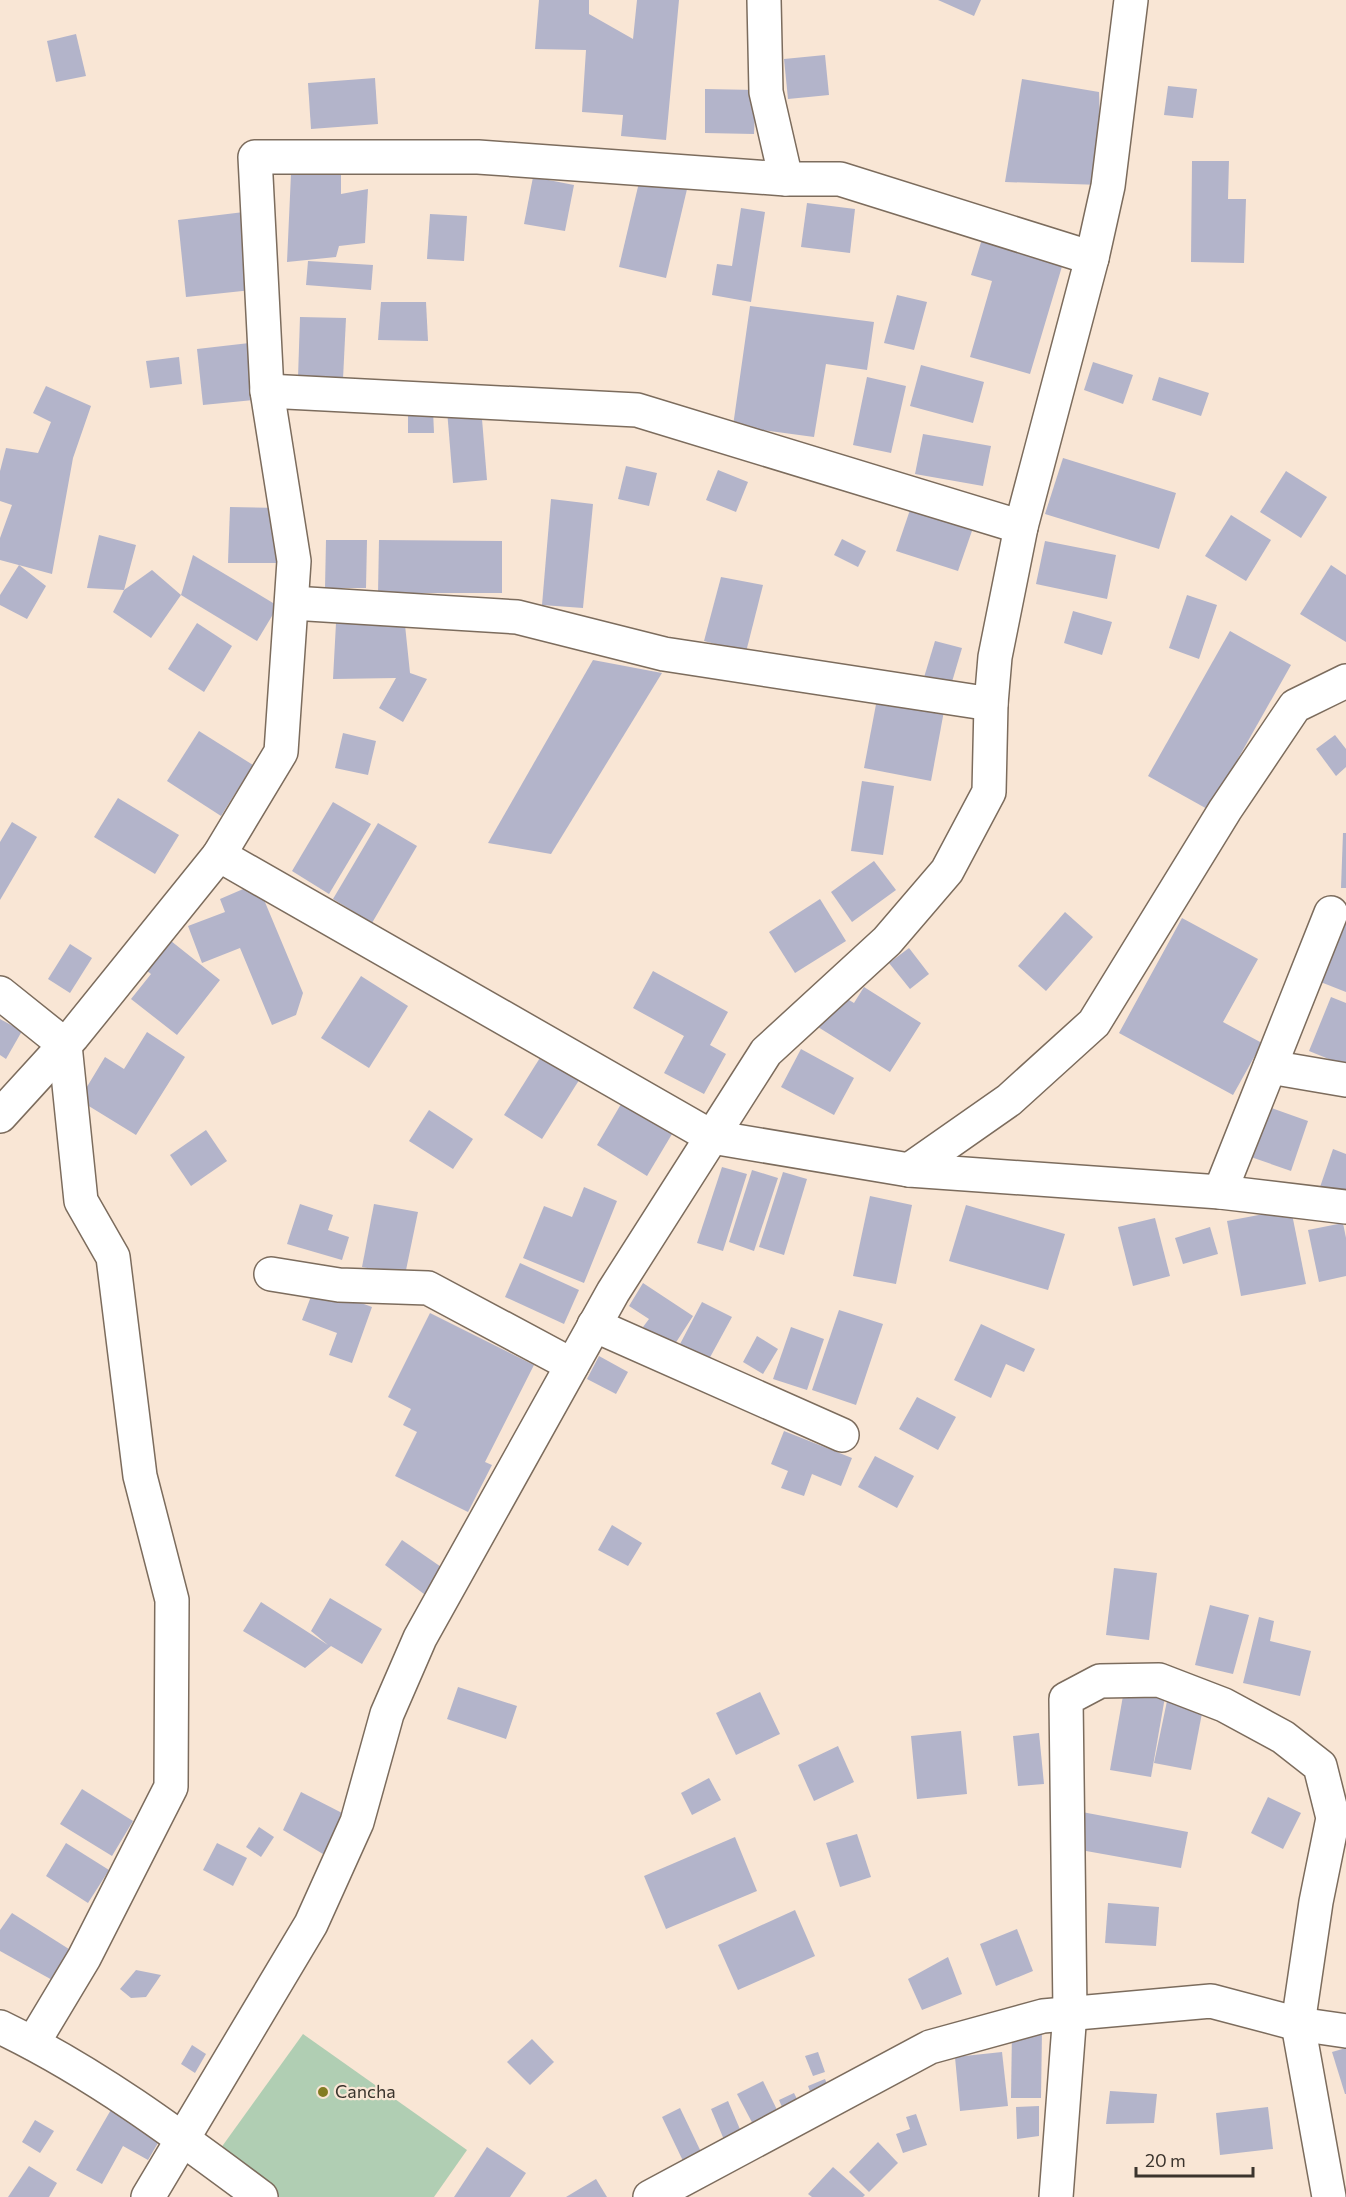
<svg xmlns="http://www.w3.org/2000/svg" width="1346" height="2197" font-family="Commissioner,sans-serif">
  <rect width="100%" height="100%" fill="#f9e6d5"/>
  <path fill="#b0ceb3" d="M303 2034 467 2150 434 2197H266L213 2159Z"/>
  <g fill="#b3b4ca">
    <path d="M539 0H589V14L633 39 637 0H679L666 140 621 136 623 115 582 112 586 50 535 49Z"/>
    <path d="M938 0H981L974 16Z"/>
    <path d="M76 34 86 76 56 82 47 41Z"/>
    <path d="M825 55 829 95 788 99 784 59Z"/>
    <path d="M375 78 378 124 311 129 308 83Z"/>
    <path d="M1022 79 1099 92 1102 185 1005 182Z"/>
    <path d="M1168 86 1197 89 1193 118 1164 115Z"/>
    <path d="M705 89 756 90 754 134 705 133Z"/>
    <path d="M1192 161H1229L1228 199H1246L1244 263 1191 262Z"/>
    <path d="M291 174H341V194L368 189 365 243 339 246 336 257 287 262Z"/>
    <path d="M641 174 688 185 666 278 619 267Z"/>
    <path d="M533 177 574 185 565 231 524 224Z"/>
    <path d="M807 203 855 209 850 253 801 247Z"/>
    <path d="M741 208 765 212 751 302 712 295 717 264 732 266Z"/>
    <path d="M244 212 252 290 186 297 178 220Z"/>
    <path d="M430 214 467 216 464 261 427 259Z"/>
    <path d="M982 239 1063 263 1030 374 970 357 992 281 971 275Z"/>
    <path d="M308 261 373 265 371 290 306 285Z"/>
    <path d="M897 295 927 302 914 350 884 343Z"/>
    <path d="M381 302H426L428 341 378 340Z"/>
    <path d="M750 306 874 322 867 370 826 364 814 437 733 426Z"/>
    <path d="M300 317 346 318 343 379 298 378Z"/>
    <path d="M259 342 263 399 203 405 197 349Z"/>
    <path d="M179 357 182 384 150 388 146 361Z"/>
    <path d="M1093 362 1133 375 1123 404 1084 390Z"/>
    <path d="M921 365 984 382 973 423 910 406Z"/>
    <path d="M867 377 906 386 891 453 853 445Z"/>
    <path d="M1159 377 1209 393 1201 416 1152 400Z"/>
    <path d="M46 386 91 406 73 458 52 574 0 560V538L12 505 0 501V471L6 448 38 453 51 422 33 413Z"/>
    <path d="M481 407 487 480 453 483 447 410Z"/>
    <path d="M408 410H433L434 433H408Z"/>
    <path d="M923 434 991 446 983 486 915 474Z"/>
    <path d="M1063 458 1176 493 1159 549 1045 514Z"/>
    <path d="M626 466 657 473 649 506 618 499Z"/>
    <path d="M718 470 748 482 736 512 706 500Z"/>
    <path d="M1286 471 1327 497 1301 538 1260 512Z"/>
    <path d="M551 499 593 504 583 608 542 605Z"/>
    <path d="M230 507 281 508 280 563H228Z"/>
    <path d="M911 507 973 528 958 571 896 551Z"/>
    <path d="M1231 515 1271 540 1246 581 1205 556Z"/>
    <path d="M99 535 136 545 124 590 87 588Z"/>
    <path d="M842 539 866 551 858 567 834 555Z"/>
    <path d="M326 540H367L366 588H325Z"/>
    <path d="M379 540 502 541V593H378Z"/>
    <path d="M1045 541 1116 555 1107 599 1036 584Z"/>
    <path d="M193 555 278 606 257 641 181 595Z"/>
    <path d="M19 565 46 586 27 619 0 605V595Z"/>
    <path d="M1331 565 1346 575V642L1300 614Z"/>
    <path d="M152 570 181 595 151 638 113 612 124 590Z"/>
    <path d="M721 577 763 585 746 652 704 641Z"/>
    <path d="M1187 595 1217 605 1199 659 1169 648Z"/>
    <path d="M1073 611 1112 622 1102 655 1064 643Z"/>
    <path d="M197 623 232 646 204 692 168 669Z"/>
    <path d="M336 623 405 625 410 673 427 679 403 722 379 708 396 678 333 679Z"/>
    <path d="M1230 631 1291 665 1209 810 1148 776Z"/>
    <path d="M935 641 962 648 949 692 922 684Z"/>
    <path d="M593 660 662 673 551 854 488 843Z"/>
    <path d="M877 699 944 711 931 781 864 768Z"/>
    <path d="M199 731 253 765 221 816 167 781Z"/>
    <path d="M343 733 376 741 368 775 335 768Z"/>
    <path d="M1335 735 1346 749V767L1336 776 1316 749Z"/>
    <path d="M862 781 894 786 883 855 851 851Z"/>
    <path d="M118 798 179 835 155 874 94 837Z"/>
    <path d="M333 802 371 824 329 894 292 871Z"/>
    <path d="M12 822 37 837 0 900V842Z"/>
    <path d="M378 823 417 846 372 923 333 899Z"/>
    <path d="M1343 833H1346V888H1341Z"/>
    <path d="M874 861 896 890 852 922 831 892Z"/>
    <path d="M257 883 303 993 296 1015 272 1025 240 948 202 963 188 926 225 912 220 899Z"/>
    <path d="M820 899 846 941 795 973 769 932Z"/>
    <path d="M1065 912 1093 937 1046 991 1018 966Z"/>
    <path d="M1346 913V992L1318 981Z"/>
    <path d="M1182 918 1258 959 1223 1022 1262 1043 1233 1095 1119 1033Z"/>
    <path d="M166 937 220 980 177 1035 131 999 151 974 142 967Z"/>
    <path d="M70 944 92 958 70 993 48 979Z"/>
    <path d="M909 948 929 974 910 989 889 963Z"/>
    <path d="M653 971 728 1012 710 1045 726 1054 704 1094 664 1073 684 1036 633 1008Z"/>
    <path d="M361 976 408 1006 369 1068 321 1038Z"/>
    <path d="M864 987 921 1023 890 1072 818 1027 839 994 854 1003Z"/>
    <path d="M1331 997 1346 1003V1066L1309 1051Z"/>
    <path d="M0 1019 22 1031 6 1059 0 1055Z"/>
    <path d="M147 1032 185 1057 136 1135 79 1100 105 1057 124 1069Z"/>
    <path d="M801 1049 854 1078 834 1115 781 1087Z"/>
    <path d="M543 1053 581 1077 542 1139 504 1115Z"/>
    <path d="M624 1099 675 1129 647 1176 597 1145Z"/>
    <path d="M1266 1106 1308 1121 1291 1171 1248 1156Z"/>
    <path d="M429 1110 473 1139 453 1169 409 1141Z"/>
    <path d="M206 1130 227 1161 191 1186 170 1155Z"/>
    <path d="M1333 1149 1346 1154V1189L1342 1201 1318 1193Z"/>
    <path d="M722 1167 747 1174 723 1251 697 1243Z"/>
    <path d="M752 1170 778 1178 754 1251 729 1242Z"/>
    <path d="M783 1172 807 1179 784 1255 759 1247Z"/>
    <path d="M584 1187 617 1201 584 1283 523 1258 544 1206 572 1217Z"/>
    <path d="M870 1196 912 1205 896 1284 853 1276Z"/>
    <path d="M300 1204 333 1215 328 1230 349 1237 342 1260 287 1244Z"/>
    <path d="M374 1204 418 1212 405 1275 362 1267Z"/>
    <path d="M966 1205 1065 1234 1048 1290 949 1261Z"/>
    <path d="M1291 1209 1306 1284 1241 1296 1227 1221Z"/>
    <path d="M1155 1218 1170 1276 1133 1286 1118 1227Z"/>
    <path d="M1343 1223 1346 1238V1276L1319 1282 1308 1230Z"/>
    <path d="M1210 1227 1218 1254 1183 1264 1175 1238Z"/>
    <path d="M520 1263 579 1290 564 1324 505 1297Z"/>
    <path d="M643 1283 693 1316 673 1347 643 1327 649 1319 629 1306Z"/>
    <path d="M315 1286 372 1307 352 1363 329 1355 337 1333 302 1320Z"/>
    <path d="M702 1302 732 1317 708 1361 679 1346Z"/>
    <path d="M839 1310 883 1324 856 1405 812 1390Z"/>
    <path d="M430 1313 534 1365 485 1462 492 1465 468 1512 395 1476 417 1432 403 1425 411 1409 388 1397Z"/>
    <path d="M981 1324 1035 1349 1024 1372 1006 1364 991 1398 954 1380Z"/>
    <path d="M791 1327 824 1339 807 1390 773 1379Z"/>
    <path d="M757 1336 778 1349 763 1374 743 1362Z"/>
    <path d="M599 1356 628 1372 616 1394 587 1379Z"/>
    <path d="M917 1397 956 1417 938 1450 899 1429Z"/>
    <path d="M784 1431 852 1458 841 1486 812 1474 804 1496 781 1488 788 1471 771 1464Z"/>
    <path d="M875 1456 914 1476 897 1508 858 1487Z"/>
    <path d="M612 1525 642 1543 628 1566 598 1550Z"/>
    <path d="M402 1540 447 1571 428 1597 385 1565Z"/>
    <path d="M1114 1568 1157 1573 1149 1640 1106 1635Z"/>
    <path d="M330 1598 382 1629 362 1664 331 1646 305 1668 243 1631 261 1602 328 1645 311 1631Z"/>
    <path d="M1210 1605 1249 1615 1233 1674 1195 1665Z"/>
    <path d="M1259 1617 1274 1621 1270 1641 1311 1651 1300 1696 1243 1683Z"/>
    <path d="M458 1687 517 1706 506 1739 447 1719Z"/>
    <path d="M1124 1690 1165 1697 1151 1777 1110 1770Z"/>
    <path d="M760 1692 780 1734 736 1755 716 1713Z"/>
    <path d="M1167 1701 1203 1708 1191 1770 1154 1763Z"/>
    <path d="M961 1731 967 1794 917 1799 911 1736Z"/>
    <path d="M1039 1733 1044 1784 1018 1786 1013 1736Z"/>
    <path d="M838 1746 854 1782 814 1801 798 1765Z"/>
    <path d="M709 1778 721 1800 692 1815 681 1793Z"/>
    <path d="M82 1789 133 1821 112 1856 60 1824Z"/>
    <path d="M301 1792 346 1815 328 1857 283 1830Z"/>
    <path d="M1268 1797 1301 1813 1283 1849 1251 1833Z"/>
    <path d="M1082 1812 1188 1832 1181 1868 1075 1849Z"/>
    <path d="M259 1827 274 1837 261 1857 246 1847Z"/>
    <path d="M857 1834 871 1877 840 1887 826 1843Z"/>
    <path d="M735 1837 757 1891 666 1929 644 1876Z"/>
    <path d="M66 1843 109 1870 88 1903 46 1876Z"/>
    <path d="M217 1843 247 1858 233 1886 203 1870Z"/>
    <path d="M1108 1903 1159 1907 1156 1946 1105 1943Z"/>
    <path d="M795 1910 815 1956 738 1990 718 1945Z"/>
    <path d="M12 1913 72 1951 54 1981 0 1951V1930Z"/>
    <path d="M1017 1929 1033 1971 996 1986 980 1944Z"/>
    <path d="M948 1957 962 1994 922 2010 908 1979Z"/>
    <path d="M136 1970 161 1975 146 1997 131 1998 120 1989Z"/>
    <path d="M1012 2030H1042L1041 2098H1011Z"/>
    <path d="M532 2039 554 2062 530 2085 507 2062Z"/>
    <path d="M192 2045 206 2054 195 2073 181 2064Z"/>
    <path d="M1346 2048V2094H1345L1332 2052Z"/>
    <path d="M818 2052 825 2072 813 2076 805 2056Z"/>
    <path d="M1002 2052 1008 2106 960 2111 955 2057Z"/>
    <path d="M825 2079 831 2095 814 2102 808 2086Z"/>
    <path d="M763 2081 780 2116 755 2128 737 2094Z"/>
    <path d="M1110 2091 1157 2094 1154 2123 1106 2124Z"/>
    <path d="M794 2093 801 2107 785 2114 779 2100Z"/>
    <path d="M728 2101 742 2134 725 2142 711 2109Z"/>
    <path d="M1039 2106V2136L1017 2139 1016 2107Z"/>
    <path d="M1268 2107 1273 2149 1220 2155 1216 2113Z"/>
    <path d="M112 2108 162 2136 148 2160 123 2146 102 2184 76 2170Z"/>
    <path d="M680 2108 702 2154 684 2163 662 2117Z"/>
    <path d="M916 2114 927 2145 903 2153 896 2134 910 2129 906 2117Z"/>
    <path d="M35 2120 54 2131 40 2153 22 2142Z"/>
    <path d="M878 2142 898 2163 869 2192 849 2172Z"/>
    <path d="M487 2147 526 2173 510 2197H454Z"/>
    <path d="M29 2166 57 2183 49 2197H8Z"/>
    <path d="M833 2167 865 2195 863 2197H812L808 2194Z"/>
    <path d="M596 2179 607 2197H566Z"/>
  </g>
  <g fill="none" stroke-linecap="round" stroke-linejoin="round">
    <g stroke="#7c6c5d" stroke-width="36">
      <g id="street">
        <path d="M764 0 766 92 786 179"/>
        <path d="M267 391 637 410 1021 527"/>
        <path d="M292 603 517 617 664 654 991 704"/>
        <path d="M219 855 712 1137 909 1170 1220 1192 1346 1207"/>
        <path d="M0 993 65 1045 81 1201 113 1257 140 1476 172 1600 171 1787 84 1958 33 2043"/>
        <path d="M1270 1067 1346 1080"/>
        <path d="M0 1116 73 1036 219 855 281 752 294 561 267 391 255 157H478L786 179H840L1092 258"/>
        <path d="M909 1170 1009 1100 1094 1023 1225 810 1295 706 1346 681"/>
        <path d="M1220 1192 1331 913"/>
        <path d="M271 1274 339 1285 428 1288 572 1365"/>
        <path d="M594 1325 842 1435"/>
        <path d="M0 2027C94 2072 178 2135 261 2197"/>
        <path d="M148 2197 311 1924 357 1822 387 1714 420 1638 613 1292 766 1052 887 941 947 871 989 792 991 704 995 657 1021 527 1092 258 1108 186 1131 0"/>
        <path d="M650 2197 930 2047 1043 2016 1211 2001 1298 2024 1346 2031"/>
        <path d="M1056 2197 1070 2012 1066 1699 1100 1681 1159 1680 1224 1705 1283 1737 1320 1766 1333 1818 1316 1902 1298 2024 1329 2197"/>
      </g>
    </g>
    <use href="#street" stroke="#fff" stroke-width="33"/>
  </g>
  <circle fill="#837c22" stroke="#f9e6d5" stroke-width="2" cx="323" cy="2092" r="6"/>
  <g text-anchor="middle" stroke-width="4.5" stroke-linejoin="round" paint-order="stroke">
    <g font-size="18" fill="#3b342d" stroke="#f9e6d5" text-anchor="start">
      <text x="335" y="2098">Cancha</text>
    </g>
  </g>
  <path d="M1136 2167v9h117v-9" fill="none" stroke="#3b342d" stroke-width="3"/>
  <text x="1145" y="2167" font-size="18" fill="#3b342d" stroke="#f9e6d5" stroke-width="4.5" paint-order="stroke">20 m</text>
</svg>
